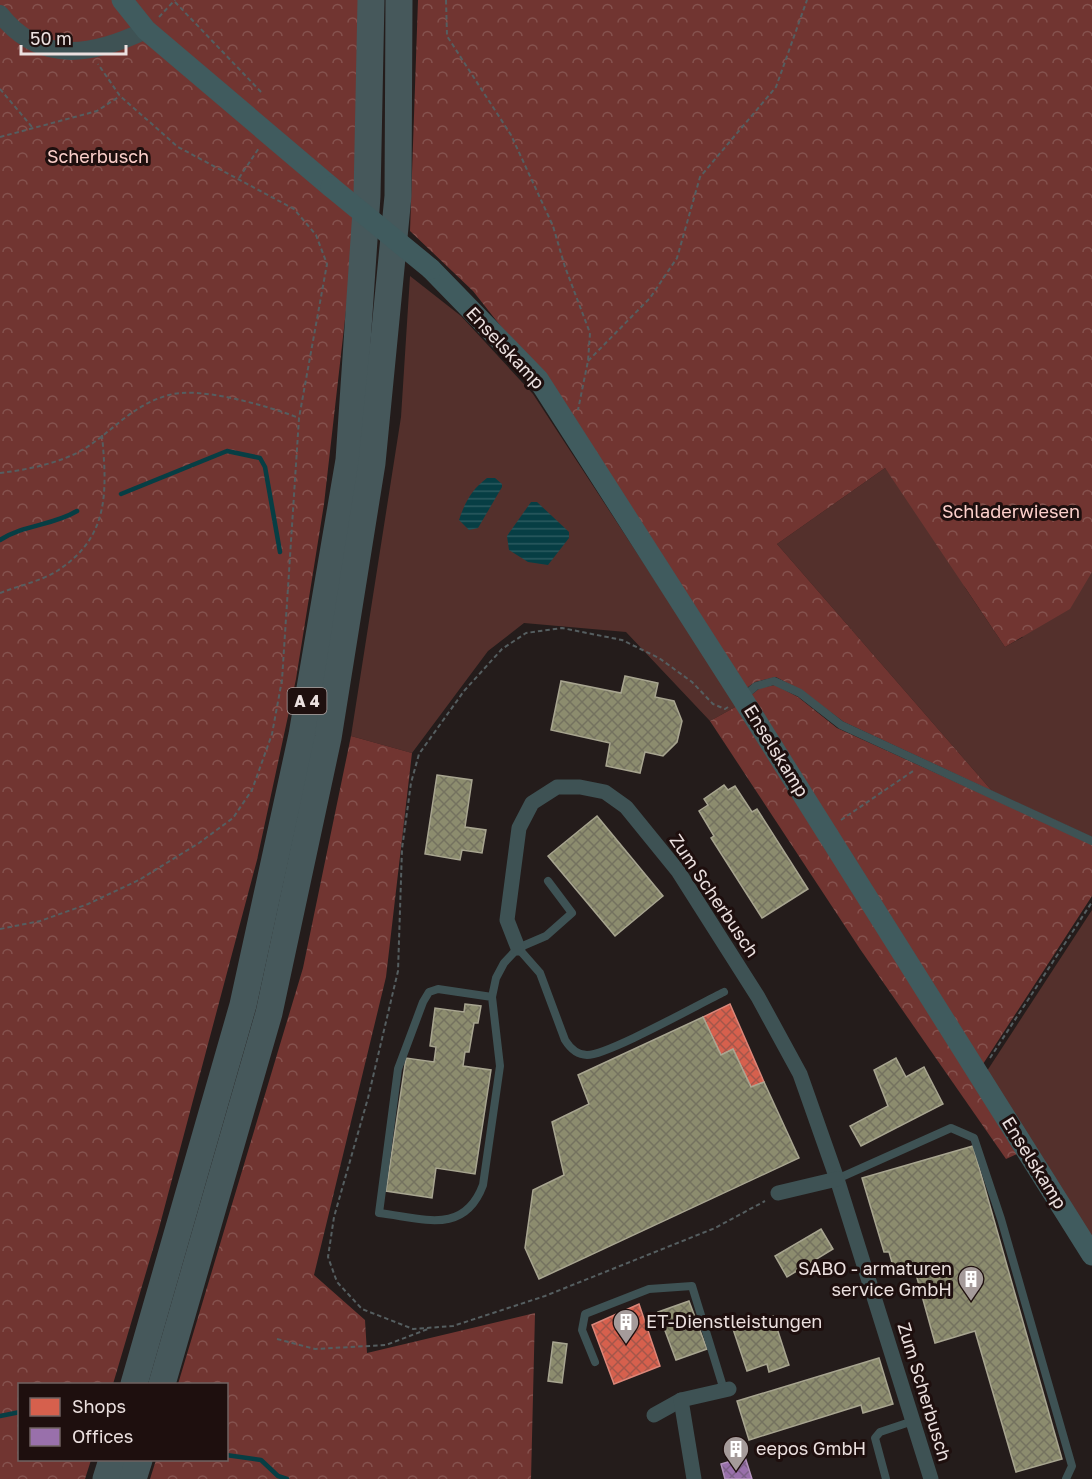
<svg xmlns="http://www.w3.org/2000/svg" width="1092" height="1479" font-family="'Golos Text',sans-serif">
  <defs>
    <pattern id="forest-crowns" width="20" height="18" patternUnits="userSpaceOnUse" patternTransform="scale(1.5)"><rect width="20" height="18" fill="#713531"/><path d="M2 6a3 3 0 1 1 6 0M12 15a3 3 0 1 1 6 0" fill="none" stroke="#85524e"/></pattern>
    <pattern id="water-rules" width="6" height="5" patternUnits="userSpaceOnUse" patternTransform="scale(1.5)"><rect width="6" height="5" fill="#073e44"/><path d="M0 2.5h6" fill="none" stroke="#2b5a5f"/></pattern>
    <pattern id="shops-cross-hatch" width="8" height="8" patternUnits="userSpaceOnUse" patternTransform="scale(1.5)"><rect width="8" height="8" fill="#d6604d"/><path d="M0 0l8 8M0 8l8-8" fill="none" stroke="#a4564a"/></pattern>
    <pattern id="offices-cross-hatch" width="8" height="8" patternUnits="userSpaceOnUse" patternTransform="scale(1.5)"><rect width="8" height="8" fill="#9970ab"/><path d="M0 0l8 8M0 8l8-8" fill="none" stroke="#7c6087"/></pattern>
    <pattern id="industry-cross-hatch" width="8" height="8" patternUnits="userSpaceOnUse" patternTransform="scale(1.5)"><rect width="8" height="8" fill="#8c8c6e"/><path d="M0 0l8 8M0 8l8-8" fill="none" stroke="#74725f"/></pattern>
  </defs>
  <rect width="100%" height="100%" fill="#241c1b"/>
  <g fill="#54302c" fill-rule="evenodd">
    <path d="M410 276 461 316 533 394 737 706 710 721 626 632 524 623 488 651 412 753 351 736 401 417Z"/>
    <path d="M1092 415V837L992 791 777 544 885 468 894 480ZM964 586 1023 637 1005 647Z"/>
    <path d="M1092 910V1243L985 1074Z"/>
  </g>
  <g fill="url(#forest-crowns)">
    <path d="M0 0H362L359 196 324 504 296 679 257 860 158 1232 113 1384H20V1460H91L85 1479H0Z"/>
    <path d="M418 0H1092V572L1070 609 1005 647 885 468 777 544 992 791 844 722 802 691 776 677 755 682 744 690 540 376 473 291 410 231Z"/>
    <path d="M775 685 798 697 837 728 1092 844V896L983 1064 750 696 760 688Z"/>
    <path d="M737 706 1019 1153 1006 1159 860 949 710 721Z"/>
    <path d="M351 736 412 753 386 977 314 1275 365 1320 367 1353 535 1313 531 1479H150L156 1460H226V1384H178L303 968Z"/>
  </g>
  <g fill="url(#water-rules)">
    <path d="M487 478H495L502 484V487L478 528 469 530 459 520C465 502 472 489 487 478Z"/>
    <path d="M531 502H537L569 532V538L548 565 528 562 509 550 507 536Z"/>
  </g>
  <g fill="url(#shops-cross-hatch)" stroke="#dc8679" stroke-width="1.5">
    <path d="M730 1004 764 1082 751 1087 733 1049 721 1055 703 1017Z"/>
    <path d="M639 1304 660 1366 614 1384 592 1325Z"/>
  </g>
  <path fill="url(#offices-cross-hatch)" stroke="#b292bb" stroke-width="1.5" d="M745 1457 752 1479H725L721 1464Z"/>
  <g fill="url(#industry-cross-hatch)" stroke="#a8a590" stroke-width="1.5">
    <path d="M625 676 658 683 655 697 674 701 682 721 677 742 663 756 645 752 640 773 606 766 610 743 551 730 561 681 621 693Z"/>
    <path d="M437 775 472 780 465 827 486 830 482 853 462 850 460 860 425 854Z"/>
    <path d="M724 785 728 790 735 786 752 812 757 809 808 889 762 918 711 838 714 836 699 811 708 805 704 799Z"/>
    <path d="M597 816 663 896 615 936 548 856Z"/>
    <path d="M465 1004 481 1006 478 1023H474L469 1052H465L463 1066 491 1070 475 1174 436 1168 432 1198 386 1191 406 1058 434 1062 436 1047 430 1046 435 1008 464 1012Z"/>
    <path d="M703 1017 721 1055 733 1049 751 1087 764 1082 799 1158 539 1279 525 1248 533 1190 564 1175 552 1122 589 1104 578 1075Z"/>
    <path d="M896 1058 906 1077 924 1067 943 1104 861 1146 850 1126 888 1106 874 1070Z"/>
    <path d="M973 1146 1062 1459 1016 1472 975 1331 935 1343 914 1267 895 1273 889 1252H884L862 1178Z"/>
    <path d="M821 1229 833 1249 787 1277 775 1256Z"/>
    <path d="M689 1301 707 1349 676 1360 658 1312Z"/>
    <path d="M773 1316 789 1365 769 1372 767 1364 747 1371 733 1329Z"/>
    <path d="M553 1342 567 1344 562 1383 548 1381Z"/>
    <path d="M879 1358 893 1404 863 1413 861 1405 749 1440 737 1401Z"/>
  </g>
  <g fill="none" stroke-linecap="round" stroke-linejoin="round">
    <g stroke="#073e44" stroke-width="4.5">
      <path d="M121 494 227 451 260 458 265 467 280 552"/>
      <path d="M0 540C25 524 52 526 77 511"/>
      <path d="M0 1416 20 1412"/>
      <path d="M226 1455 261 1460 278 1476 287 1479"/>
    </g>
    <g stroke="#555e60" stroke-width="2" stroke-dasharray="4.5 3" stroke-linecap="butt">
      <path d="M446 0 447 36 511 135 553 226 565 267 590 333 588 361 578 410"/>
      <path d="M175 2 263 94"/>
      <path d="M159 17 175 0"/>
      <path d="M0 89 32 127"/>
      <path d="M0 137 97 111 120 96"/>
      <path d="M239 178 259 148"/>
      <path d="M588 361 650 298 677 258 700 177 776 87 807 0"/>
      <path d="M0 473C26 470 61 463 84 449 113 431 132 405 169 395 200 386 268 406 299 418"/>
      <path d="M0 593C18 586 41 581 57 571 110 537 107 491 102 435"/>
      <path d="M728 707 725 709 713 704 692 682 659 658 622 640 562 628 526 633 502 649 464 691 419 754 411 783 402 849 398 971 368 1098 334 1217 328 1257 337 1282 362 1309 413 1329 453 1326 545 1296 715 1228 765 1201"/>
      <path d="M841 820 913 771"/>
      <path d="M0 929 40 921 88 904 139 880 199 843 233 818 252 790 272 734 282 680 299 418 327 264 316 235 294 209 178 147 120 96 98 64"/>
      <path d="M990 1058 1092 902"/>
      <path d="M277 1339 315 1349 386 1345 428 1329"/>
    </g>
    <g stroke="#3e5254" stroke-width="8">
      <path d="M743 697 756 686 774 681 800 693 841 725 1092 841"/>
      <path d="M518 948 540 973 565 1040C570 1048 577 1055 587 1055 608 1055 699 1004 724 992"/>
      <path d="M492 997 438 989 429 992 423 1002 398 1069 379 1213C422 1218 464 1236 483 1185L500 1066 492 997 496 978 504 963 518 948 546 936 572 913 548 881"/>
      <path d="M837 1179 951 1128 974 1138 1001 1219 1072 1466 1066 1479"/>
      <path d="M595 1362 582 1330 585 1314 649 1289 692 1286 724 1390"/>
      <path d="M886 1479 875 1438 880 1432 913 1421"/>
    </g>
    <g stroke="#3e5254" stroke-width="15">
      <path d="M518 948 507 920 519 828 532 803 557 787H580L605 792 626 807 678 871 758 997 800 1074 837 1179 931 1479"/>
      <path d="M778 1193 837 1179"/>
      <path d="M654 1415 681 1400"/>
      <path d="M694 1479 681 1400 729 1389"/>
    </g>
    <path stroke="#3e5254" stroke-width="18" d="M0 14C41 66 94 55 146 30"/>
    <g stroke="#405b5e" stroke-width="21">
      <path d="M122 0 146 30 331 187"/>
      <path d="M431 269 538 379 742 698 1092 1255"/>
    </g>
    <g stroke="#46585b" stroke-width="27">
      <path d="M134 1384 243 1005 302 735 349 460 367 196 371 0"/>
      <path d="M162 1384 269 1013 328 738 372 463 398 196 399 0"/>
      <path d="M106 1479 112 1460"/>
      <path d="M133 1479 139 1460"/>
    </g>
    <path stroke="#405b5e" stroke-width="21" d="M331 187 431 269"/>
  </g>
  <defs>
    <g id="building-pin" transform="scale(1.35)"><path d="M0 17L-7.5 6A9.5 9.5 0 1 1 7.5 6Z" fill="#a59b9a" stroke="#1e0f0e"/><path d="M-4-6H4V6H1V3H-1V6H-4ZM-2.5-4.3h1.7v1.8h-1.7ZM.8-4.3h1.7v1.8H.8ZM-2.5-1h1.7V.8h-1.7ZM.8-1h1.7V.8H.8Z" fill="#fff"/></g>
  </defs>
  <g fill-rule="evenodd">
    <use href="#building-pin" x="971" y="1279"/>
    <use href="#building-pin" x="626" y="1322"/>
    <use href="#building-pin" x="736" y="1449"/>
  </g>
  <g text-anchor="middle" stroke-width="6" stroke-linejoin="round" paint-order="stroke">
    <rect fill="#1e0f0e" stroke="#aea1a0" stroke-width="1.5" x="287.5" y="688" width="39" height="26" rx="4.5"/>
    <g font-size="16" font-weight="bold" fill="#ebe0df">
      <text x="307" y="707">A 4</text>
    </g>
    <g font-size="18" fill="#fcd0cb" stroke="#1e0f0e">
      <text x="98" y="163">Scherbusch</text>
      <text x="1011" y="518">Schladerwiesen</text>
    </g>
    <g font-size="18" fill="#ebe0df" stroke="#1e0f0e">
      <text transform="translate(505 348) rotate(47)" y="6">Enselskamp</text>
      <text transform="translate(776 751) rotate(58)" y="6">Enselskamp</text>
      <text transform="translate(714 896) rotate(56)" y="6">Zum Scherbusch</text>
      <text transform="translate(1034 1163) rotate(58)" y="6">Enselskamp</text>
      <text transform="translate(924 1392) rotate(73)" y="6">Zum Scherbusch</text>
    </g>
    <g font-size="18" fill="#ebe0df" stroke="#1e0f0e" text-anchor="start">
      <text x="952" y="1275" text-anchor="end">SABO - armaturen<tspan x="952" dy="21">service GmbH</tspan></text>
      <text x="646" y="1328">ET-Dienstleistungen</text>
      <text x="756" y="1455">eepos GmbH</text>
    </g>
  </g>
  <rect x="18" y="1383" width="210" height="78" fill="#1e0f0e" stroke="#706362" stroke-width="1.5"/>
  <rect x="30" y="1398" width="30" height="18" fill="#d6604d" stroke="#706362" stroke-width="1.5"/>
  <text x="72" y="1413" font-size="18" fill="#ebe0df">Shops</text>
  <rect x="30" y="1428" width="30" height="18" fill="#9970ab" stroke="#706362" stroke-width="1.5"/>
  <text x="72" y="1443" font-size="18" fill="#ebe0df">Offices</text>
  <path d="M21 45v9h105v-9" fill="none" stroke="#ebe0df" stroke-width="3"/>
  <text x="30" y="45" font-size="18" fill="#ebe0df" stroke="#1e0f0e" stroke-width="4.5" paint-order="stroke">50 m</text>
</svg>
